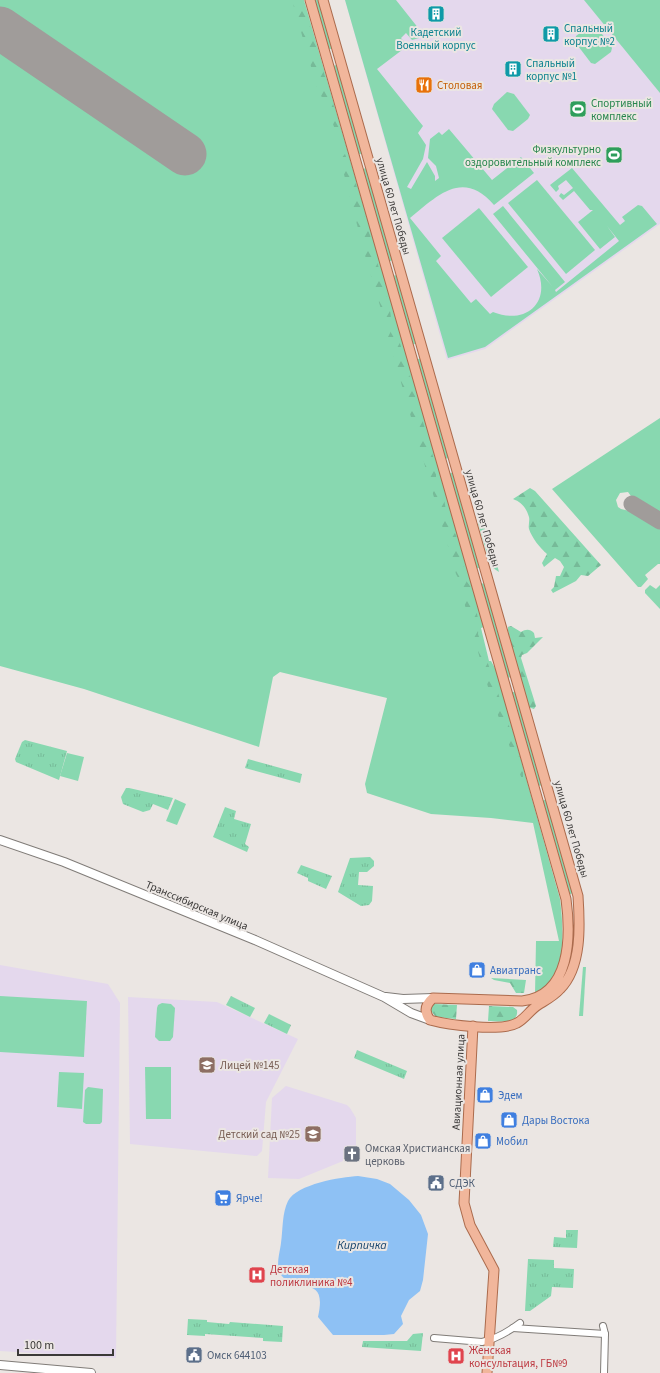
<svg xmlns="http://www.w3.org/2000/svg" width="660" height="1373" font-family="'Source Sans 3',sans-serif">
  <defs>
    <pattern id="forest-firs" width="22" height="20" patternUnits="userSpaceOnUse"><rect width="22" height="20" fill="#88d8b0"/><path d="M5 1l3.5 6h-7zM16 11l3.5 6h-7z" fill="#76ba98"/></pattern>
    <pattern id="park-tufts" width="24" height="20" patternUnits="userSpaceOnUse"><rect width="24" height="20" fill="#88d8b0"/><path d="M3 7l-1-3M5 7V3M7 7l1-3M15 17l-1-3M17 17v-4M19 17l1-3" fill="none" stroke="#76ba98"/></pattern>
  </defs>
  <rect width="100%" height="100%" fill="#ebe6e3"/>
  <g fill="#e4d8ed">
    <path d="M345 0H605L660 69V224L485 349 447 360Z"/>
    <path d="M0 965 108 984 120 1003 116 1358 0 1351Z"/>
    <path d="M128 997 217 1002 298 1039 266 1102 262 1151 257 1156 130 1144Z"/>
    <path d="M286 1086 347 1105 350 1108 356 1118V1146H345L343 1161 299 1179 268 1178 272 1098Z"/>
  </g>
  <g fill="#88d8b0">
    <path d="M0 0H304L473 585 484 627 481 628 489 661H491L496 670 560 899C563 924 567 969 546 988 543 991 539 992 535 994L536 941H559L533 823 491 818 431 814 367 793 365 784 387 698 280 672 273 677 259 747 84 689 0 666Z"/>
    <path d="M314 0H319L333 48 328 50Z"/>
    <path d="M345 0H396L419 29V38L412 40 406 33 401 38 406 44V47L377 69 423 126 418 133 426 145 423 159 407 187 411 189 427 162 435 176V181L439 178 436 166 428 158 430 139 439 132 442 135 449 129 492 180 521 157 534 173 494 205C463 169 438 195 410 218L441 256 436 261 471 303 476 299 490 314 493 312C525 325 552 303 537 269L552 286 493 214 503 206 565 282 555 290 556 292 619 241 607 226 615 237 600 249 578 222 593 210H590L574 191 563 200 559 196 561 193 564 195 573 188 566 180 558 186 559 189 556 192 550 185 572 168 620 225 625 221 622 217 638 205 642 206 657 224 485 347 448 358Z"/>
    <path d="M584 0H660V93Z"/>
    <path d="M590 25H593L597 27 612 48 611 52 595 64 591 63 575 42 576 36Z"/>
    <path d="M337 65 363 153 358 155 332 66Z"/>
    <path d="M507 92 514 94 530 115 528 119 513 131 508 130 492 109 494 104Z"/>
    <path d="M367 168 393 260 388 262 362 169Z"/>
    <path d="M537 180 595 250 566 274 508 203Z"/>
    <path d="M479 208 528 267 491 297 442 238Z"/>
    <path d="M397 275 417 343 412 345 392 276Z"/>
    <path d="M421 358 449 458 444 459 416 360Z"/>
    <path d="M660 418V518L636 503 628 492 620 493 616 500 618 507 621 509 638 513 660 526V564H658L645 575 648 579 641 587H638L552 489Z"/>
    <path d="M454 472 481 567 476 569 448 474Z"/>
    <path d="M485 583 512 677 507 678 480 584Z"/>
    <path d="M650 585 656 589 660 585V609L645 593V590Z"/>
    <path d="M516 691 543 785 538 786 511 693Z"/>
    <path d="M67 753 84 757 78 781 60 776Z"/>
    <path d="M175 799 186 804 177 825 166 821Z"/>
    <path d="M547 799 573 893 568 895 542 801Z"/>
    <path d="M583 967H586L583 1016H579Z"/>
    <path d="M0 996 87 1001 84 1057 0 1052Z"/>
    <path d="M162 1003 171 1004 175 1008 173 1037 170 1041H159L155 1037 157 1008 158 1005Z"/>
    <path d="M145 1067H171V1119H146Z"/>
    <path d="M59 1072 84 1073 82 1109 57 1107Z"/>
    <path d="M88 1087 103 1089 102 1122 100 1124H86L83 1122 85 1090Z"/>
  </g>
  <g fill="url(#forest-firs)">
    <path d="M292 0H301L304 6 342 134 344 149 342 150 324 98 319 95Z"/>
    <path d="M345 154 356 184 390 309 391 319 388 322 384 319 366 259 340 159Z"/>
    <path d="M391 331 397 333 437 470 436 474V482L444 499 448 522 456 535 464 562V571L467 582 472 588 479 624 478 634 523 767V782L490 694 462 595 461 583 456 574 388 337Z"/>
    <path d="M530 488 535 491 601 565 588 576 581 575 576 581 553 593 551 590 554 587 556 576H560L564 567 560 561 555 558 544 567 542 563 547 554C540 548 532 538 529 529 528 525 530 521 529 517 526 507 521 502 513 499Z"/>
    <path d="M485 519 499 572 493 568 490 562 493 556 491 555 488 557 478 523Z"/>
    <path d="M511 626 521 632C526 629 530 629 534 633L535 638 543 637 527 653 522 655 521 658 536 706 534 709 528 707 508 631V627Z"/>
    <path d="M491 978 526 980 524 993H516L510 983 494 980Z"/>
    <path d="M434 1004 457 1005 456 1019 436 1017 431 1011V1006Z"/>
    <path d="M489 1006 513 1007 517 1010C519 1025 499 1021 488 1021Z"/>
  </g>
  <g fill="url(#park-tufts)">
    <path d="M25 740 67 751 59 780 16 762 15 759 22 742Z"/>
    <path d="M248 759 302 774 300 783 245 768Z"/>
    <path d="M126 788H129L173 798 168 810 153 804 150 810 143 812 123 804 121 797Z"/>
    <path d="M225 807 236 811 234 819 251 824 245 844 249 847 247 852 213 837Z"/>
    <path d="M370 857 374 861V866L367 872H359L358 885 373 886 372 901 369 905 361 906 338 892 350 858Z"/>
    <path d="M301 865 332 876 326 889 308 881V878L297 873Z"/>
    <path d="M231 996 255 1008 250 1017 226 1005Z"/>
    <path d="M269 1014 291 1025 287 1034 264 1023Z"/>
    <path d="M357 1050 407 1071 404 1079 354 1058Z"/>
    <path d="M566 1230H578L577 1248 553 1247 554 1237 566 1238Z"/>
    <path d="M528 1259 554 1260V1268L574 1269 573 1288 552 1287 551 1296 530 1311H525Z"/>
    <path d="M188 1319 207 1320V1322L229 1324 230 1322 283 1326 282 1342 263 1341V1338L205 1334V1336L187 1335Z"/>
    <path d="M423 1333 421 1351 362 1347 363 1341H407L413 1334Z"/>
  </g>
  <path fill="#8ec1f4" d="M358 1176 377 1179 390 1184 409 1200 421 1215 428 1234 423 1280 420 1291 409 1300 401 1316 403 1324 394 1334 384 1335H333L318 1317C328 1272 297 1296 281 1275 275 1267 280 1252 281 1243 283 1229 282 1213 288 1201 297 1184 341 1177 358 1176Z"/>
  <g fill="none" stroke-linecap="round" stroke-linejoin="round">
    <path stroke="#a09c9a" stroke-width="17" d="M632 504 660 521"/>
    <path stroke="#a09c9a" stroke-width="43" d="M0 28 185 154"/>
    <g stroke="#807c78" stroke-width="8">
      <g id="street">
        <path d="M603 1326 605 1334 604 1373"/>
        <path d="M513 1328 605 1334"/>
        <path d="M434 1338 482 1342C496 1339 508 1332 520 1323"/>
      </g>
    </g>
    <g stroke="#807c78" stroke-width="10">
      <g id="secondary">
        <path d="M0 840 64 862 255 940 384 997 411 1013 430 1020"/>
        <path d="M386 997 403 999 433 998"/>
        <path d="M0 1365 91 1373"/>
      </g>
    </g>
    <g stroke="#ab6b4d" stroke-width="11">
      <g id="primary">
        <path d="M310 0 566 899C571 936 571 996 522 1001L433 998C425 1005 424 1012 430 1020 448 1025 501 1032 517 1023 525 1019 530 1010 538 1005 546 1000 554 996 560 989 582 967 580 925 578 896L323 0"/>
        <path d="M473 1026 464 1203 470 1225 494 1270 487 1373"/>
      </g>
    </g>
    <use href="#street" stroke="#fff" stroke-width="6"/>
    <use href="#secondary" stroke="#fff" stroke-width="8"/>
    <use href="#primary" stroke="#f1b69b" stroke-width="9"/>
  </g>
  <defs>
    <g id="building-square" transform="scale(0.9)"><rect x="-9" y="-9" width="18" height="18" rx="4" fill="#0f9aa8" stroke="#ebe6e3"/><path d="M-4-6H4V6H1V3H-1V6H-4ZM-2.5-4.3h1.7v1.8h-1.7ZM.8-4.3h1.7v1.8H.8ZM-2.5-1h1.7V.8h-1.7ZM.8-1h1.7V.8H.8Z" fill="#fff"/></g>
    <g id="restaurant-square" transform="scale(0.9)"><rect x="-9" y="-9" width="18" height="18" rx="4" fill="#e8710a" stroke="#ebe6e3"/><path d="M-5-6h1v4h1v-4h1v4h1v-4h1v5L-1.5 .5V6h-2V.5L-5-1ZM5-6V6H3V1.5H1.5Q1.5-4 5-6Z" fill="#fff"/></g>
    <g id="stadium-square" transform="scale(0.9)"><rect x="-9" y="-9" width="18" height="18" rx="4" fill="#2e9e5b" stroke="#ebe6e3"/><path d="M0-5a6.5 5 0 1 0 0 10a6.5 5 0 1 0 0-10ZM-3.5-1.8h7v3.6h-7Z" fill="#fff"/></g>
    <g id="shop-square" transform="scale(0.9)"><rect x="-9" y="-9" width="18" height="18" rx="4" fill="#3f7fe0" stroke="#ebe6e3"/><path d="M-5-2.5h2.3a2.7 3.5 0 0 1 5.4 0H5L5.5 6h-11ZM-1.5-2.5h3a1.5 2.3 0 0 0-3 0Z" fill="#fff"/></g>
    <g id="school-square" transform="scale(0.9)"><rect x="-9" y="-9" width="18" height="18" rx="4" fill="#8d6e63" stroke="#ebe6e3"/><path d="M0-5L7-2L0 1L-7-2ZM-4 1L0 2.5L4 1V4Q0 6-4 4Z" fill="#fff"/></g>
    <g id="church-square" transform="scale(0.9)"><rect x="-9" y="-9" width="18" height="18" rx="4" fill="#6b7280" stroke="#ebe6e3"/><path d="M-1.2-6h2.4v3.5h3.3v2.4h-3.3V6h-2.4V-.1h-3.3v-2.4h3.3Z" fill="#fff"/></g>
    <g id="civic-square" transform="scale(0.9)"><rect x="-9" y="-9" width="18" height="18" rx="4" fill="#5c6f8a" stroke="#ebe6e3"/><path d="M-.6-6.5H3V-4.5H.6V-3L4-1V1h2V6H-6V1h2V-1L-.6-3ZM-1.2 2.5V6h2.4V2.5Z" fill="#fff"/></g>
    <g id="supermarket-square" transform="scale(0.9)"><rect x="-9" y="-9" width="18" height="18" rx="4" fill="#3f7fe0" stroke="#ebe6e3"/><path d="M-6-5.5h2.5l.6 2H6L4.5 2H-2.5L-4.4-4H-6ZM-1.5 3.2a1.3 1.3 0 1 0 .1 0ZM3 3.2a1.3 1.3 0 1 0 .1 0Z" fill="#fff"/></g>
    <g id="hospital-square" transform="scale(0.9)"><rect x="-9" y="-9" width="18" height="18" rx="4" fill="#e0444e" stroke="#ebe6e3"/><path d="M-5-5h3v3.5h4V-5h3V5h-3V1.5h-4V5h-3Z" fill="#fff"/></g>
  </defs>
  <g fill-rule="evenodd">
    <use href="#building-square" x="436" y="14"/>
    <use href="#building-square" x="551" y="34"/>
    <use href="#building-square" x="513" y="69"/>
    <use href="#restaurant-square" x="424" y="85"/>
    <use href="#stadium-square" x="578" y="109"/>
    <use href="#stadium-square" x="614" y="155"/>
    <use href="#shop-square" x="477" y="970"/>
    <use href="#school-square" x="207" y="1065"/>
    <use href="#shop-square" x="485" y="1095"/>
    <use href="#shop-square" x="509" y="1120"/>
    <use href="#school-square" x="313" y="1134"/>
    <use href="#shop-square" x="483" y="1141"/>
    <use href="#church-square" x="352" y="1154"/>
    <use href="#civic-square" x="436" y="1183"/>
    <use href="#supermarket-square" x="223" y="1198"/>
    <use href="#hospital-square" x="257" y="1275"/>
    <use href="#civic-square" x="194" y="1355"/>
    <use href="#hospital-square" x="456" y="1356"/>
  </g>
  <g text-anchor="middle" stroke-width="4" stroke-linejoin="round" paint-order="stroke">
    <g font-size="11" fill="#0d838f" stroke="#ebe6e3" text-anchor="start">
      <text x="564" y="32">Спальный<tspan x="564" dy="13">корпус №2</tspan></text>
      <text x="436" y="36" text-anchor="middle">Кадетский<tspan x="436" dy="13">Военный корпус</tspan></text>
      <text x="526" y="67">Спальный<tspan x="526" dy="13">корпус №1</tspan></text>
    </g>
    <g font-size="11" fill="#c56008" stroke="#ebe6e3" text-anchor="start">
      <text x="437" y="89">Столовая</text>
    </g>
    <g font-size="11" fill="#27864d" stroke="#ebe6e3" text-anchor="start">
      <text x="591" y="107">Спортивный<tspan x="591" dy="13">комплекс</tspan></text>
      <text x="601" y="153" text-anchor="end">Физкультурно<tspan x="601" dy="13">оздоровительный комплекс</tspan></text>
    </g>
    <g font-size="11" fill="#3b3938" stroke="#ebe6e3">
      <text transform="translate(394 206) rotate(74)" y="4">улица 60 лет Победы</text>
      <text transform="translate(483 518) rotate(74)" y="4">улица 60 лет Победы</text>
      <text transform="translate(572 829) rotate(74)" y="4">улица 60 лет Победы</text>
      <text transform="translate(197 905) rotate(23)" y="4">Транссибирская улица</text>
      <text transform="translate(458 1082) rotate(-87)" y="4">Авиационная улица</text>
    </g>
    <g font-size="11" fill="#366cbe" stroke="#ebe6e3" text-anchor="start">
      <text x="490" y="974">Авиатранс</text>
      <text x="498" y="1099">Эдем</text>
      <text x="522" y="1124">Дары Востока</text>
      <text x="496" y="1145">Мобил</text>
      <text x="236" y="1202">Ярче!</text>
    </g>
    <g font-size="11" fill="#785e54" stroke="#ebe6e3" text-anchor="start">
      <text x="220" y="1069">Лицей №145</text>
      <text x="300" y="1138" text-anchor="end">Детский сад №25</text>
    </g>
    <g font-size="11" fill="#5b616d" stroke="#ebe6e3" text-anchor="start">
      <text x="365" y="1152">Омская Христианская<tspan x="365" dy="13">церковь</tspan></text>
    </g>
    <g font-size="11" fill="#4e5e75" stroke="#ebe6e3" text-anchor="start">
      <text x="449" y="1187">СДЭК</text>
      <text x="207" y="1359">Омск 644103</text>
    </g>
    <g font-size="11" fill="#be3a42" stroke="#ebe6e3" text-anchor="start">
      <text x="270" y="1273">Детская<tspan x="270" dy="13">поликлиника №4</tspan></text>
      <text x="469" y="1354">Женская<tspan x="469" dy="13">консультация, ГБ№9</tspan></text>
    </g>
    <g font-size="12" font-style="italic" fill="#16446d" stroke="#ebe6e3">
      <text x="362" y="1249">Кирпичка</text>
    </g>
  </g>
  <path d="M18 1349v6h95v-6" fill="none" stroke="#3b3938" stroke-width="2"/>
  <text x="24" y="1349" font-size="12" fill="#3b3938" stroke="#ebe6e3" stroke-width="3" paint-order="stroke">100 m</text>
</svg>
